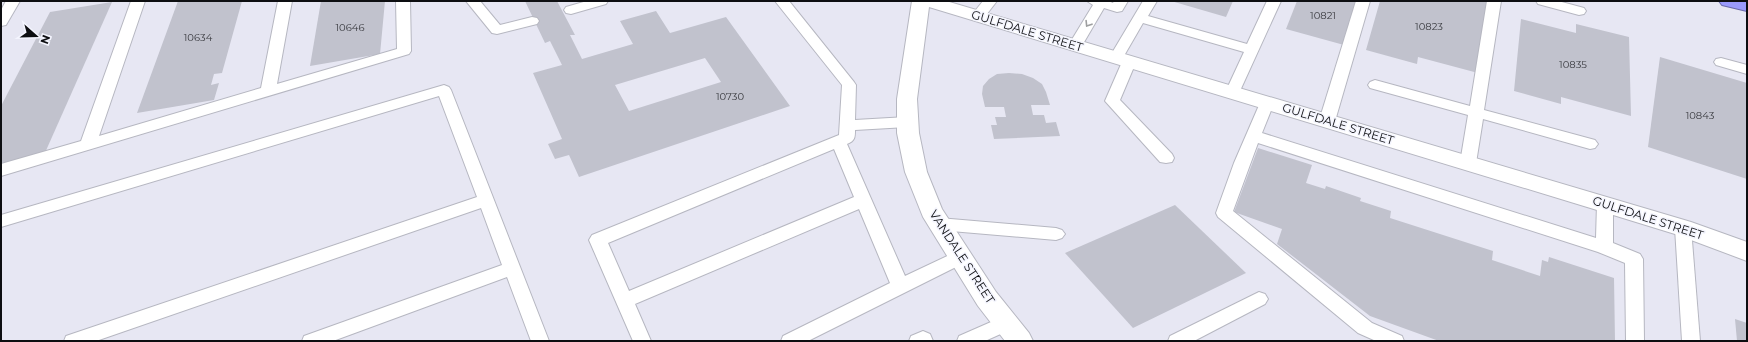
<svg xmlns="http://www.w3.org/2000/svg" width="1748" height="342" font-family="Montserrat,sans-serif">
  <rect width="100%" height="100%" fill="#e7e7f3"/>
  <g fill="#c1c2cd" fill-rule="evenodd">
    <path d="M178 1H242L222 73 214 74 211 85 219 83 214 100 137 113Z"/>
    <path d="M321 1H385L380 54 310 66Z"/>
    <path d="M525 1H557L575 35H570L582 59 633 44 620 21 656 11 670 33 726 17 790 106 579 177 569 155 555 159 548 144 562 139 533 73 562 65 550 41 545 43ZM705 58 721 82 629 111 615 85Z"/>
    <path d="M1171 1H1233L1226 17Z"/>
    <path d="M1297 1H1358L1344 45 1286 29Z"/>
    <path d="M1380 1 1488 2 1478 73 1418 57 1417 64 1366 50Z"/>
    <path d="M112 2 44 155 1 163V106L50 12Z"/>
    <path d="M1521 19 1576 33V24L1629 37 1631 116 1561 97V104L1514 91Z"/>
    <path d="M1660 57 1747 83V179L1648 147Z"/>
    <path d="M1009 73 1022 74 1033 78 1042 84 1046 92 1050 105H1031L1033 115H1044L1046 123 1056 122 1060 136 994 139 991 125H997L995 117H1006L1004 107H985L982 94 983 86 989 79 997 74Z"/>
    <path d="M1258 148 1312 165 1306 183 1325 189 1326 186 1361 198 1360 201 1391 211 1390 218 1493 251 1492 260 1540 276 1542 260 1548 262 1549 257 1614 278 1615 341H1439L1370 316 1277 244 1282 229 1234 212Z"/>
    <path d="M1175 205 1246 273 1133 328 1065 253Z"/>
    <path d="M1735 319 1747 323V341H1737Z"/>
  </g>
  <g fill="none" stroke-linecap="round" stroke-linejoin="round">
    <g stroke="#b6b7c1" stroke-width="2">
      <g id="lane">
        <path d="M6 1H20L6 25 1 26V10Z"/>
        <path d="M131 1H145L99 136 261 88 278 1H292L277 84 397 49 396 1H410L411 51 409 54 1 176V164L81 141Z"/>
        <path d="M466 1H480L500 25 532 17 537 18 539 21 537 24 497 34 492 33Z"/>
        <path d="M587 1H608L606 4 571 14 566 13 564 10 566 7Z"/>
        <path d="M775 1H789L854 82 856 85 855 120 907 117 912 118 915 122 912 126 907 127 855 130C855 137 855 141 847 144L905 276 960 250 966 252 969 257 966 262 808 341H781L783 336 890 283 859 209 635 304 651 341H633L589 240 592 235 839 135 842 85ZM834 149 854 197 629 291 608 243Z"/>
        <path d="M983 1H997L983 19H973L971 16Z"/>
        <path d="M1087 1H1108L1113 3 1114 1H1128L1122 11 1117 12 1104 8 1080 49H1070L1068 46 1093 5Z"/>
        <path d="M1143 1H1157L1148 16 1247 44 1267 1H1281L1239 93 1237 96 1232 98 1227 96 1225 93 1244 52 1143 23 1121 61 1116 62 1111 61 1109 58Z"/>
        <path d="M1356 1H1370L1335 121 1332 125 1327 126 1322 125 1319 121Z"/>
        <path d="M1487 1H1501L1484 110 1595 140 1598 144 1595 148 1590 149 1483 119 1476 163 1474 167 1468 168 1462 167 1460 163 1468 115 1370 88 1368 85 1370 82 1375 80 1470 106Z"/>
        <path d="M1536 1H1558L1584 8 1586 11 1584 14 1579 15 1538 4Z"/>
        <path d="M1129 58 1134 59 1136 62 1120 100 1172 154 1174 158 1172 162 1166 163 1160 162 1105 101 1122 62 1124 59Z"/>
        <path d="M1721 58 1747 65V74L1716 65 1714 62 1716 59Z"/>
        <path d="M444 85 449 87 451 90 549 341H531L507 277 333 341H302L304 336 502 265 481 208 96 341H64L66 336 477 197 439 96 1 227V215Z"/>
        <path d="M1267 98 1272 100 1274 103 1262 133 1596 238 1597 204 1599 200 1605 198 1611 200 1613 204V243L1640 254 1643 259 1644 341H1626L1625 263 1598 252 1258 143 1233 211 1372 323 1402 336 1404 341H1376L1358 333 1218 217 1216 213 1234 163 1260 103 1262 100Z"/>
        <path d="M939 218 1056 228 1062 230 1065 234 1062 238 1056 240 939 230 933 228 931 224 933 220Z"/>
        <path d="M1683 222 1689 224 1691 228 1700 341H1682L1675 228 1677 224Z"/>
        <path d="M1259 292 1265 294 1268 299 1265 304 1194 341H1168L1170 336Z"/>
        <path d="M1007 315 1014 318 1016 323 1014 328 985 341H957L959 336Z"/>
        <path d="M923 331 930 334 933 341H909L911 336Z"/>
      </g>
    </g>
    <g stroke="#b6b7c1" stroke-width="2">
      <path id="street" d="M912 1H946L1691 222 1747 242V261L1675 234 1597 210 929 7 917 99 919 133 927 172 942 209 996 292 1029 333 1033 341H1005L978 306 923 217 905 172 897 133V99Z"/>
    </g>
    <g stroke="#6969aa" stroke-width="2">
      <path id="highway" d="M1719 1H1747V11L1722 5Z"/>
    </g>
    <use href="#lane" fill="#fff" fill-rule="evenodd"/>
    <use href="#street" fill="#fff" fill-rule="evenodd"/>
    <use href="#highway" fill="#9a9afc" fill-rule="evenodd"/>
  </g>
  <defs><path id="oneway-chevron" d="M-2-3.5L2.5 0L-2 3.5" fill="none" stroke-width="1.6" stroke-linecap="round" stroke-linejoin="round"/></defs>
  <use stroke="#9e9fa0" href="#oneway-chevron" transform="translate(1088 24) rotate(122)"/>
  <g text-anchor="middle" stroke-width="3" stroke-linejoin="round" paint-order="stroke">
    <g font-size="10" fill="#3a3b40">
      <text x="1323" y="19">10821</text>
      <text x="1429" y="30">10823</text>
      <text x="350" y="31">10646</text>
      <text x="198" y="41">10634</text>
      <text x="1573" y="68">10835</text>
      <text x="730" y="100">10730</text>
      <text x="1700" y="119">10843</text>
    </g>
    <g font-size="12" fill="#0d0e11" stroke="#f4f5fe">
      <text transform="translate(1027 31) rotate(17)" y="4">GULFDALE STREET</text>
      <text transform="translate(1338 124) rotate(17)" y="4">GULFDALE STREET</text>
      <text transform="translate(1648 218) rotate(18)" y="4">GULFDALE STREET</text>
      <text transform="translate(962 257) rotate(57)" y="4">VANDALE STREET</text>
    </g>
  </g>
  <rect width="1748" height="342" fill="none" stroke="#0d0e11" stroke-width="4"/>
  <g transform="translate(36 36) rotate(110)" stroke="#f4f5fe" stroke-width="3" paint-order="stroke">
  <path d="M0-3L7 15L0 10L-7 15Z" fill="#0d0e11"/>
  <text y="-6" font-size="11" font-weight="bold" text-anchor="middle" fill="#0d0e11">N</text>
  </g>
</svg>
